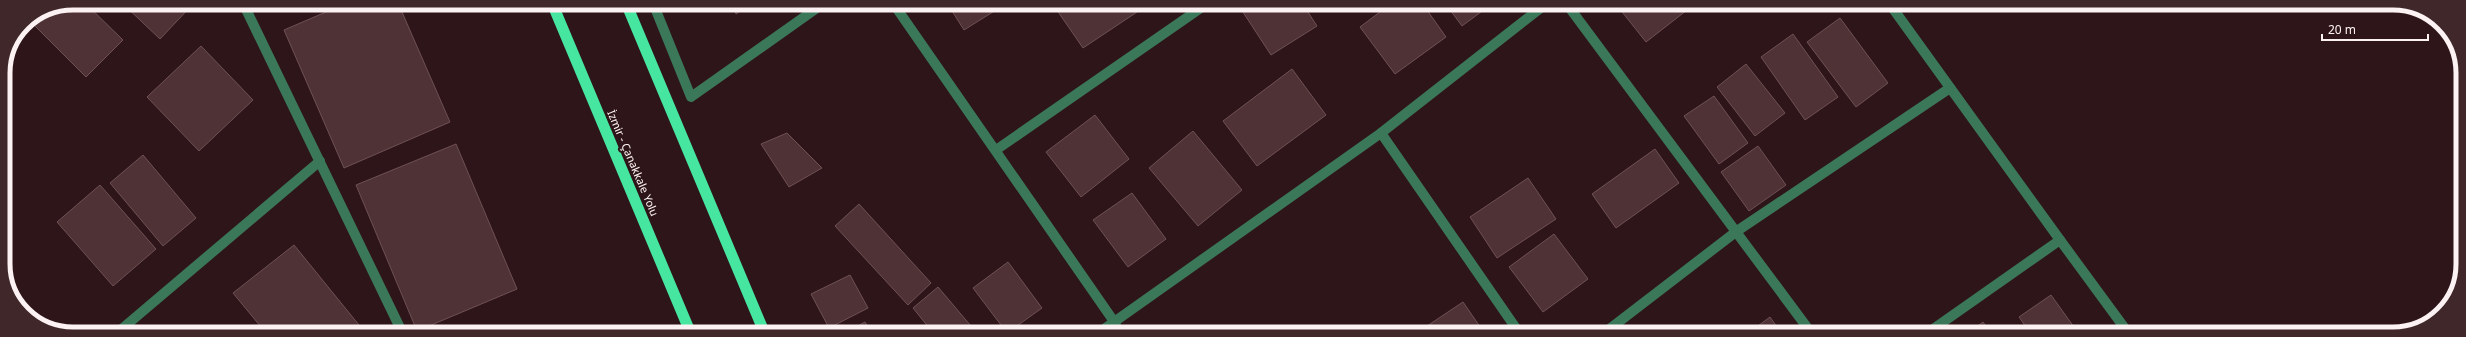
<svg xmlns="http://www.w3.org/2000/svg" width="2466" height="337" font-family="'Noto Sans',sans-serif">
  <rect width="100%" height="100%" fill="#2e1519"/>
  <g fill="#4e3236" stroke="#6f5154">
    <path d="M73 3H85L123 40 86 77 32 23 47 8Z"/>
    <path d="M122 3H194L160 39Z"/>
    <path d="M347 3H398L450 122 344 168 284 30Z"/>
    <path d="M733 3H752L736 14Z"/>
    <path d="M947 3H1003L1004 5 964 30Z"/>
    <path d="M1052 3H1131L1137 12 1083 48Z"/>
    <path d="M1243 3H1302L1317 26 1271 55 1239 6Z"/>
    <path d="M1392 3H1422L1446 37 1395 74 1360 27Z"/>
    <path d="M1445 3H1493L1462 26Z"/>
    <path d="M1615 3H1696L1646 42Z"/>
    <path d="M1840 18 1888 83 1856 107 1807 42Z"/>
    <path d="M1793 34 1838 97 1805 120 1761 57Z"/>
    <path d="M201 46 253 100 199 151 147 97Z"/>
    <path d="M1746 64 1785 113 1755 136 1717 87Z"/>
    <path d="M1292 69 1326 115 1257 166 1223 121Z"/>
    <path d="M1714 96 1748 143 1719 164 1684 116Z"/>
    <path d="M1095 115 1129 159 1081 197 1046 152Z"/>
    <path d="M1193 131 1242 190 1198 226 1149 168Z"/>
    <path d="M787 133 822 168 789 187 761 144Z"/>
    <path d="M456 144 517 289 417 331 356 185Z"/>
    <path d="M1758 146 1786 185 1749 211 1721 172Z"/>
    <path d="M1655 149 1679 183 1616 228 1592 194Z"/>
    <path d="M143 155 196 218 163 246 110 183Z"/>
    <path d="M1528 178 1556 219 1497 258 1470 217Z"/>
    <path d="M100 185 156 249 113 286 57 222Z"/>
    <path d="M1132 193 1166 239 1128 267 1093 220Z"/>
    <path d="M859 204 931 283 908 305 835 226Z"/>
    <path d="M1554 234 1588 279 1543 312 1509 267Z"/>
    <path d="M294 245 359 325 348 333H266L233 293Z"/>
    <path d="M1008 262 1042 308 1007 333 973 288Z"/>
    <path d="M850 275 868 308 829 328 811 294Z"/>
    <path d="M938 287 971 326 962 334H934L913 308Z"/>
    <path d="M2051 295 2079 334H2031L2019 317Z"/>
    <path d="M1463 302 1485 334H1415Z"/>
    <path d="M1770 317 1782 334H1747Z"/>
    <path d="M865 322 872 334H843Z"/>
    <path d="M1983 322 1991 334H1967Z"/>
  </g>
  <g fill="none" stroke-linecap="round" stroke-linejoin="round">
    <g stroke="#3b7859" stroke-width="10">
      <path d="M243 3 403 334"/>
      <path d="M653 3 691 97 824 3"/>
      <path d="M893 3 1115 323 1119 334"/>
      <path d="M1566 3 1812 334"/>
      <path d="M1889 3 2060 240"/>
      <path d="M1381 133 1520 334"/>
      <path d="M996 150 1208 3"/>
      <path d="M117 333 320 161"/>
      <path d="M1097 334 1381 133 1547 3"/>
      <path d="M1603 334 1737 231 1950 88"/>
      <path d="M1926 334 2060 240 2129 334"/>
    </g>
    <g stroke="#46e6a0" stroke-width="11">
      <path d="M552 3 691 334"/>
      <path d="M626 3 765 334"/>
    </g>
  </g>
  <g text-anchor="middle" stroke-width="4" stroke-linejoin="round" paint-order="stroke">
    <g font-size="11" fill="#fdf2f3" stroke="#2e1519">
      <text transform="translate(633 163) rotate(67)" y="4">İzmir - Çanakkale Yolu</text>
    </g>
  </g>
  <path d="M0 0H2466V337H0ZM73 10H2393A63 63 0 0 1 2456 73V264A63 63 0 0 1 2393 327H73A63 63 0 0 1 10 264V73A63 63 0 0 1 73 10Z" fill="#3f272a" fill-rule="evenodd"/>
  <path fill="none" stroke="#fdf2f3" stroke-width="5" d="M73 10H2393A63 63 0 0 1 2456 73V264A63 63 0 0 1 2393 327H73A63 63 0 0 1 10 264V73A63 63 0 0 1 73 10Z"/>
  <path d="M2322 34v6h106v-6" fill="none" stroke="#fdf2f3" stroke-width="2"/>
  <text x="2328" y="34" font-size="12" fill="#fdf2f3" stroke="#2e1519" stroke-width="3" paint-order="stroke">20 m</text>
</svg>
